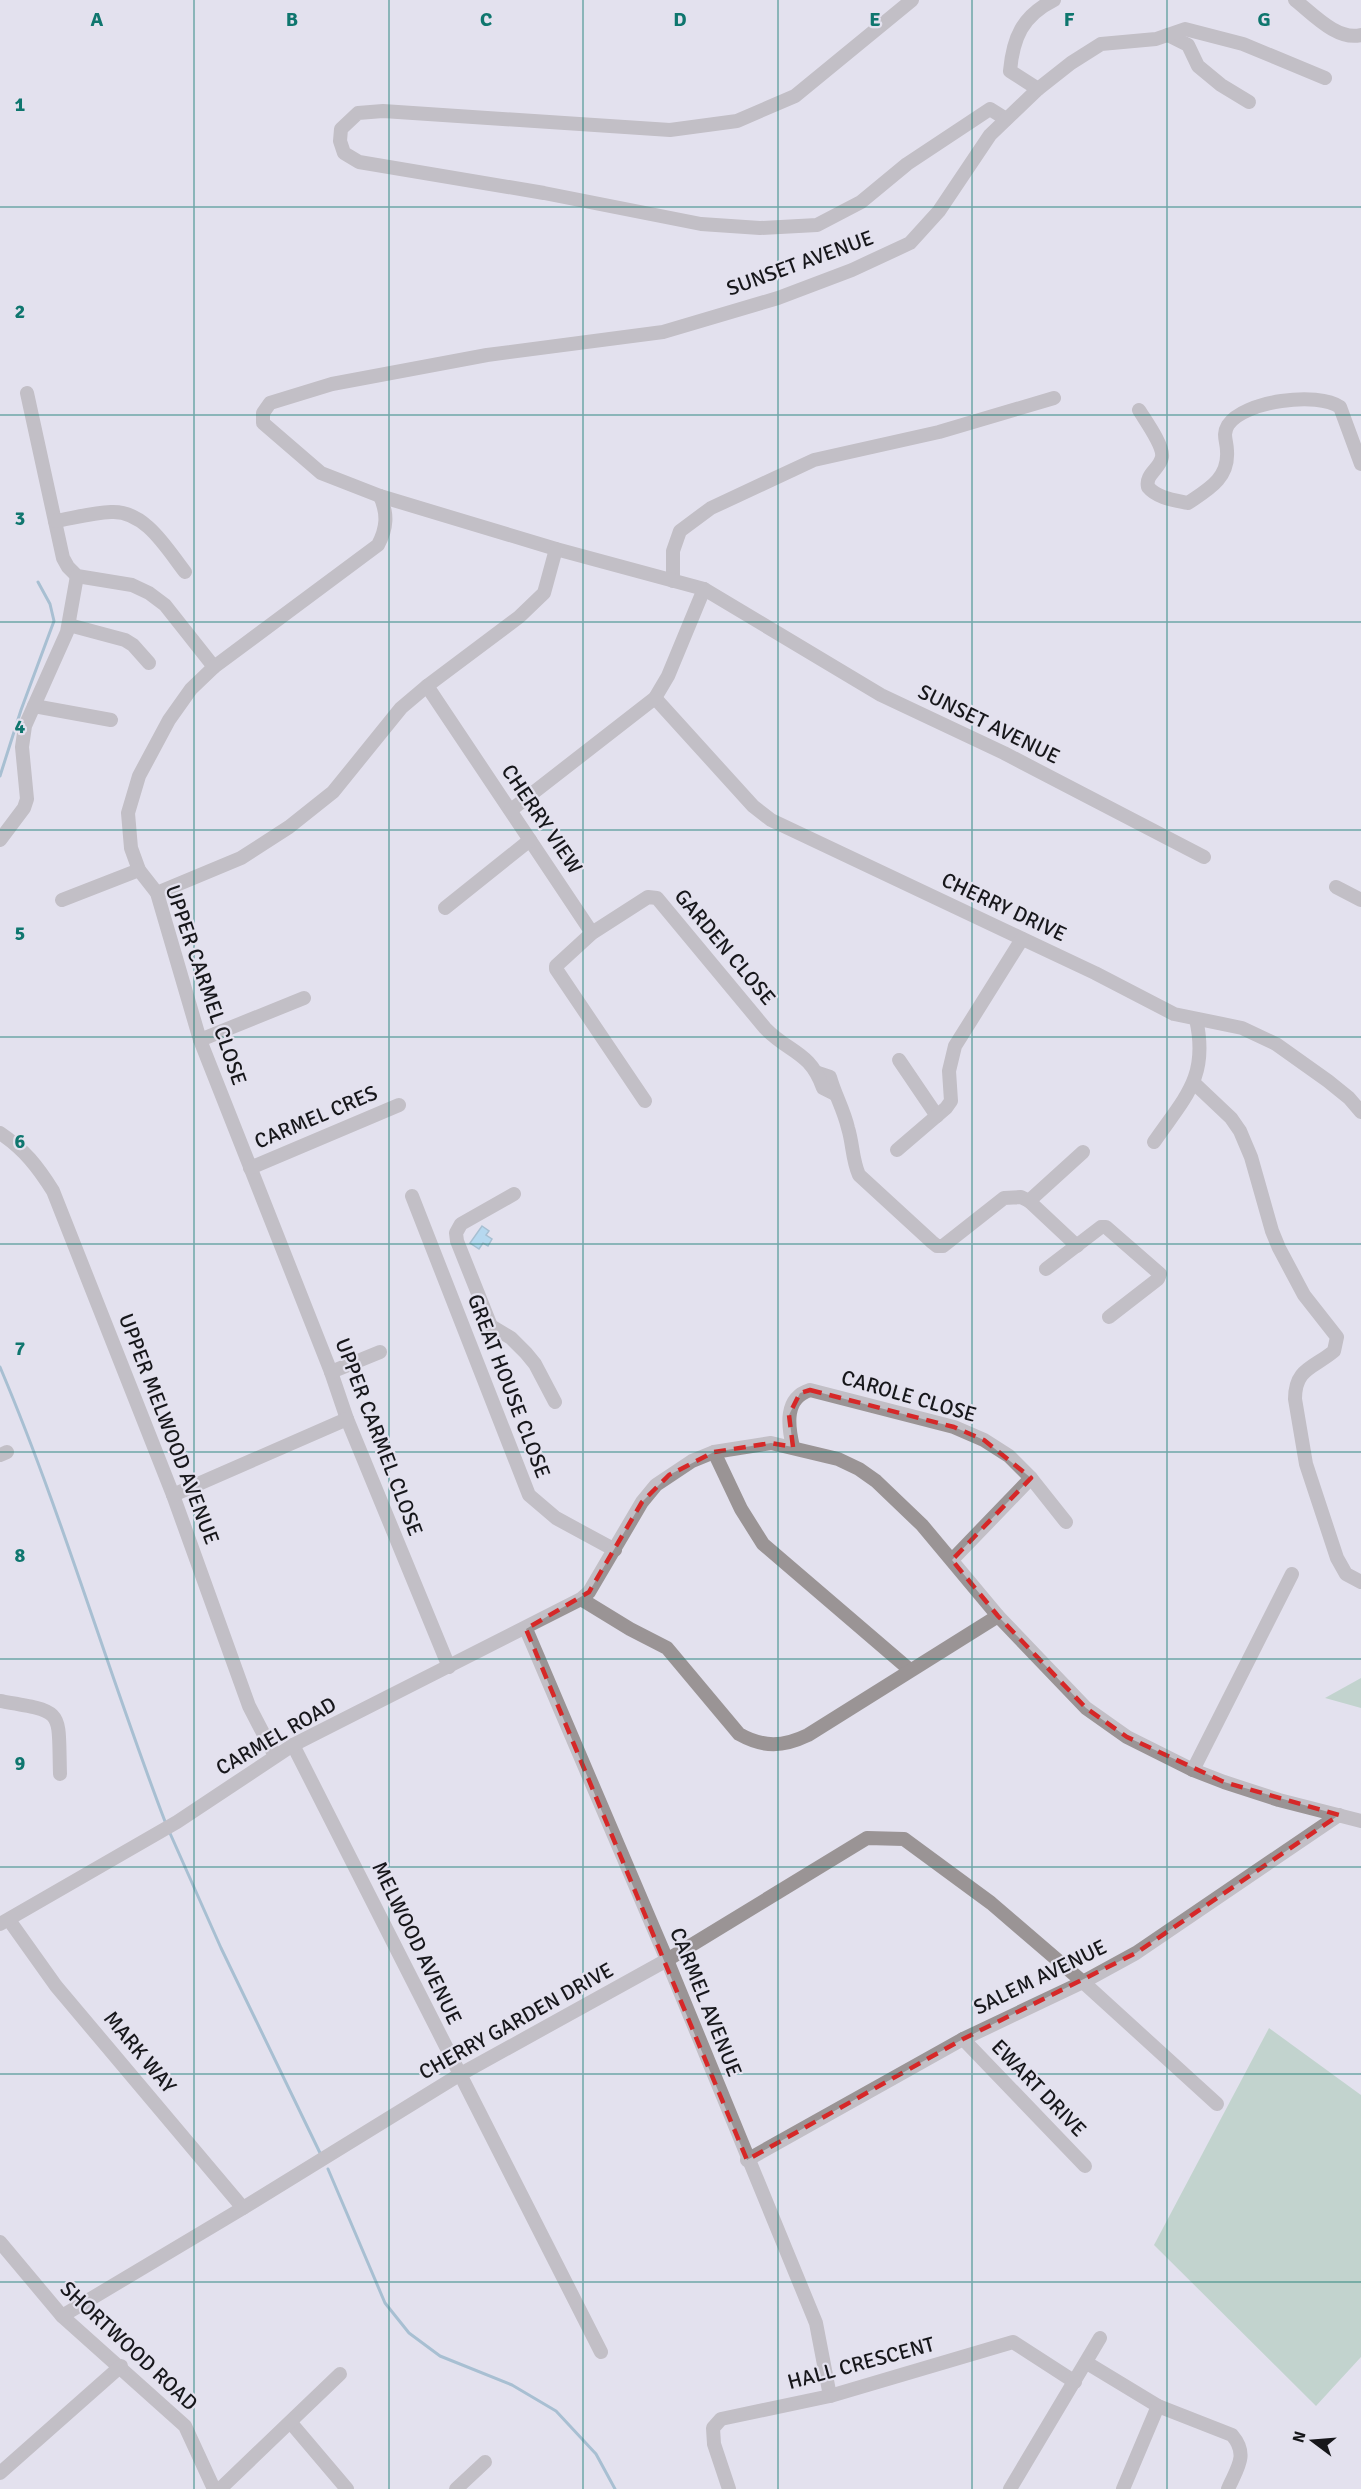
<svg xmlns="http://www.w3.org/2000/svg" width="1361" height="2489" font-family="Signika,sans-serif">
  <rect width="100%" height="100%" fill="#e3e1ee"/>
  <g fill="#9ac2a7">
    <path d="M1361 1678V1708L1325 1698Z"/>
    <path d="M1269 2028 1361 2095V2357L1316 2406 1154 2245Z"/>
  </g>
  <path fill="#7eccef" stroke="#5f96af" stroke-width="1.5" d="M482 1226 489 1231 486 1235 492 1239 488 1246 483 1243 479 1249 470 1243Z"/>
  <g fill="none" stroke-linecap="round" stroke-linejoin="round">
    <g stroke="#5f96af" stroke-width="3">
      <path d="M0 776 21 710 54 621 50 604 38 582"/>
      <path d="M0 1367C63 1516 108 1673 166 1824"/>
      <path d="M169 1831 221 1948 321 2155"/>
      <path d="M328 2169 385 2303 409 2333 440 2356 512 2385 556 2411 596 2454 615 2489"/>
    </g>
    <g stroke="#9a9495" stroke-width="14">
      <path d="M912 0 795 96 737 121 670 130 383 111 358 113 341 129 340 141 344 153 359 162 544 193 701 224 760 228 817 225 861 202 907 164 990 109 1006 119"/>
      <path d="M1295 0C1313 14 1337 41 1361 35"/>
      <path d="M1168 35 1188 45 1198 66 1221 85 1249 102"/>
      <path d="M1038 89 1010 71C1013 38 1022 16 1054 0"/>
      <path d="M27 393 63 558 68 567 77 576 132 585 149 593 165 605 214 667"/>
      <path d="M1139 410C1145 420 1164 446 1162 457 1160 469 1145 474 1148 487 1157 498 1174 500 1188 503 1207 490 1229 479 1227 451 1227 441 1222 435 1228 425 1243 401 1318 391 1340 407L1361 464"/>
      <path d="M380 496C388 514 387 528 378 545L214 667 191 689 169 720 139 776 128 813 131 848 139 870 157 893 200 1040 331 1372 347 1419 449 1667"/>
      <path d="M55 521C73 518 92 513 111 512 145 510 167 549 185 572"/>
      <path d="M673 581V551L680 531 711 508 814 460 939 432 1054 398"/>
      <path d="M69 625 125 640 133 645 149 663"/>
      <path d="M427 686 592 933"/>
      <path d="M655 698 753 806 771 820 1095 973 1174 1014 1242 1028 1276 1044 1328 1081 1349 1098 1361 1112"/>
      <path d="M34 706 111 720"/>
      <path d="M511 810 655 698 668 676 704 589"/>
      <path d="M0 840 24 808 27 799 22 747 25 726 67 632 77 576"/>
      <path d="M1204 857 1004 753 881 695 704 589 556 549 380 496 321 473 263 423V413L270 403 332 384 487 355 663 332 778 298 852 270 910 243 939 211 990 135 1038 89 1071 63 1101 44 1156 39 1185 29 1243 44 1325 78"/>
      <path d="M1336 887 1361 900"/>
      <path d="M157 893 241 858 289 827 333 792 401 708 427 686 519 617 544 593 556 549"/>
      <path d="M62 900 139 870"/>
      <path d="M445 908 530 840"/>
      <path d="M200 1040 304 998"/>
      <path d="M899 1060 937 1116"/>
      <path d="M818 1073 830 1077C835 1095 844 1110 848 1128 853 1144 852 1159 859 1175L932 1242 937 1246H943L1004 1198 1021 1197 1029 1201 1077 1246"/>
      <path d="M1194 1083 1231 1118 1240 1131 1251 1157 1272 1231 1279 1248 1304 1295 1337 1337 1334 1351C1314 1368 1295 1368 1295 1399L1306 1464 1337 1558 1346 1574 1361 1582"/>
      <path d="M645 1101 556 969V966L592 933 648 897 657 898 765 1028C789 1053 810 1051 823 1088L835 1094"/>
      <path d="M0 1133C24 1149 38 1167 53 1191L173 1495 249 1706 275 1756"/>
      <path d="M1154 1142C1185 1097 1209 1077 1196 1019"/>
      <path d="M897 1150 946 1108 951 1101 949 1071 955 1046 1022 939"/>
      <path d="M250 1168 399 1105"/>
      <path d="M514 1194 461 1224 456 1233 457 1241 491 1326 511 1338 526 1353 535 1364 555 1402"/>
      <path d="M412 1196 529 1495 556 1518 615 1550"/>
      <path d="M1029 1201 1083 1152"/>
      <path d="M1046 1269 1101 1227H1106L1160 1274 1158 1279 1109 1317"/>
      <path d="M331 1372 380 1352"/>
      <path d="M793 1447C788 1426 784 1398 810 1390L954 1427 984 1440 1009 1456 1031 1478 1066 1522"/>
      <path d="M714 1452 741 1509 763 1544 910 1670"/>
      <path d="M0 1455 7 1452"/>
      <path d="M173 1495 347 1419"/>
      <path d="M952 1560 1031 1478"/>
      <path d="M581 1599 630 1629 667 1648 739 1734C764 1748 783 1747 808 1735L998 1616"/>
      <path d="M526 1629 667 1960 816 2323 830 2396"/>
      <path d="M0 1701C66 1712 58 1709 60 1774"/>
      <path d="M293 1745 601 2352"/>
      <path d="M1193 1770 1292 1574"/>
      <path d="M9 1920 56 1986 243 2208"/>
      <path d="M0 1924 177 1822 293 1745 581 1599 589 1592 642 1502 656 1485 692 1461 714 1452 771 1443 838 1459 859 1469 876 1481 922 1525 998 1616 1086 1708 1127 1737 1193 1770 1224 1782 1279 1800 1361 1821"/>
      <path d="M963 2039 1085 2166"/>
      <path d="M747 2160 963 2039 1083 1982 1136 1953 1339 1815"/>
      <path d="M0 2242 62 2316 185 2426 214 2489"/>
      <path d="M62 2316 243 2208 459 2075 667 1960 867 1838 904 1839 991 1903 1083 1982 1217 2104"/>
      <path d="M1087 2363 1158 2406 1232 2435C1249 2455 1237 2468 1228 2489"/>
      <path d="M291 2423 347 2489"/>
      <path d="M0 2473 121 2366"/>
      <path d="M220 2489 340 2374"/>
      <path d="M456 2489 485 2462"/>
      <path d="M729 2489 714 2444 713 2428 721 2419 830 2396 1013 2342 1075 2382"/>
      <path d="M1010 2489 1100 2338"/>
      <path d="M1123 2489 1158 2406"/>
    </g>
  </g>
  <path d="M0 0H1361V2489H0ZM810 1390 954 1427 984 1440 1031 1478 952 1560 998 1616 1086 1708 1127 1737 1224 1782 1339 1815 1136 1953 963 2039 747 2160 526 1629 589 1592 642 1502 669 1475 714 1452 771 1443 793 1447 789 1415 800 1393Z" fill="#e3e1ee" fill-opacity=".55" fill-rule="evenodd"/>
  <path fill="none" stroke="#d62828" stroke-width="4.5" stroke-dasharray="12 8" stroke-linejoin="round" d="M810 1390 954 1427 984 1440 1031 1478 952 1560 998 1616 1086 1708 1127 1737 1224 1782 1339 1815 1136 1953 963 2039 747 2160 526 1629 589 1592 642 1502 669 1475 714 1452 771 1443 793 1447 789 1415 800 1393Z"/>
  <path fill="none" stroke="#0f766e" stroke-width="1.5" stroke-opacity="0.55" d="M194 0V2489M389 0V2489M583 0V2489M778 0V2489M972 0V2489M1167 0V2489M0 207H1361M0 415H1361M0 622H1361M0 830H1361M0 1037H1361M0 1244H1361M0 1452H1361M0 1659H1361M0 1867H1361M0 2074H1361M0 2282H1361"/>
  <g text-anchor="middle" stroke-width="4.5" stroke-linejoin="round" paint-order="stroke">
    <g font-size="21" fill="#17171b" stroke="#e3e1ee">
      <text transform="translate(800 263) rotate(-20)" y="7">SUNSET AVENUE</text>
      <text transform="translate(989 724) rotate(26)" y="7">SUNSET AVENUE</text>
      <text transform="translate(542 819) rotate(56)" y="7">CHERRY VIEW</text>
      <text transform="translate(1004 907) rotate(25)" y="7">CHERRY DRIVE</text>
      <text transform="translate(725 947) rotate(50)" y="7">GARDEN CLOSE</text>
      <text transform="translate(206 985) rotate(71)" y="7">UPPER CARMEL CLOSE</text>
      <text transform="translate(316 1117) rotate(-23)" y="7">CARMEL CRES</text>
      <text transform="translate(509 1386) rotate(69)" y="7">GREAT HOUSE CLOSE</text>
      <text transform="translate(909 1396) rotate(16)" y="7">CAROLE CLOSE</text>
      <text transform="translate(169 1429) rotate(69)" y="7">UPPER MELWOOD AVENUE</text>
      <text transform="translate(379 1437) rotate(69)" y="7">UPPER CARMEL CLOSE</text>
      <text transform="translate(276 1736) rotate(-30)" y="7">CARMEL ROAD</text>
      <text transform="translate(417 1943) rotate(64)" y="7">MELWOOD AVENUE</text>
      <text transform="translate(1040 1977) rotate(-26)" y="7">SALEM AVENUE</text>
      <text transform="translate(706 2002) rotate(68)" y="7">CARMEL AVENUE</text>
      <text transform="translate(516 2021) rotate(-29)" y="7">CHERRY GARDEN DRIVE</text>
      <text transform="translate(140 2052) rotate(50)" y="7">MARK WAY</text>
      <text transform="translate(1039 2088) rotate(46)" y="7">EWART DRIVE</text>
      <text transform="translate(129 2346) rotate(43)" y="7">SHORTWOOD ROAD</text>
      <text transform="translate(861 2363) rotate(-15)" y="7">HALL CRESCENT</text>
    </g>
  </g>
  <g font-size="20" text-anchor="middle" font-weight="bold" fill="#0f766e" stroke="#e3e1ee" stroke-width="4.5" stroke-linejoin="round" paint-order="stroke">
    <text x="97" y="26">A</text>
    <text x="292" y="26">B</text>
    <text x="486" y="26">C</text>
    <text x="680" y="26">D</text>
    <text x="875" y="26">E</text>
    <text x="1069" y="26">F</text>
    <text x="1264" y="26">G</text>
    <text x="20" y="111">1</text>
    <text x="20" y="318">2</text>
    <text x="20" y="525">3</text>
    <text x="20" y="733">4</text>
    <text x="20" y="940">5</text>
    <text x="20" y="1148">6</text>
    <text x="20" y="1355">7</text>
    <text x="20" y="1562">8</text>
    <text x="20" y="1770">9</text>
  </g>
  <g transform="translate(1313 2441) rotate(286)" stroke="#e3e1ee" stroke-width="4.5" paint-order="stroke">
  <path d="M0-4.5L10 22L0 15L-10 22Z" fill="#17171b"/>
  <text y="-9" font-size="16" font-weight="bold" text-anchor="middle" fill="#17171b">N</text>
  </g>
</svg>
